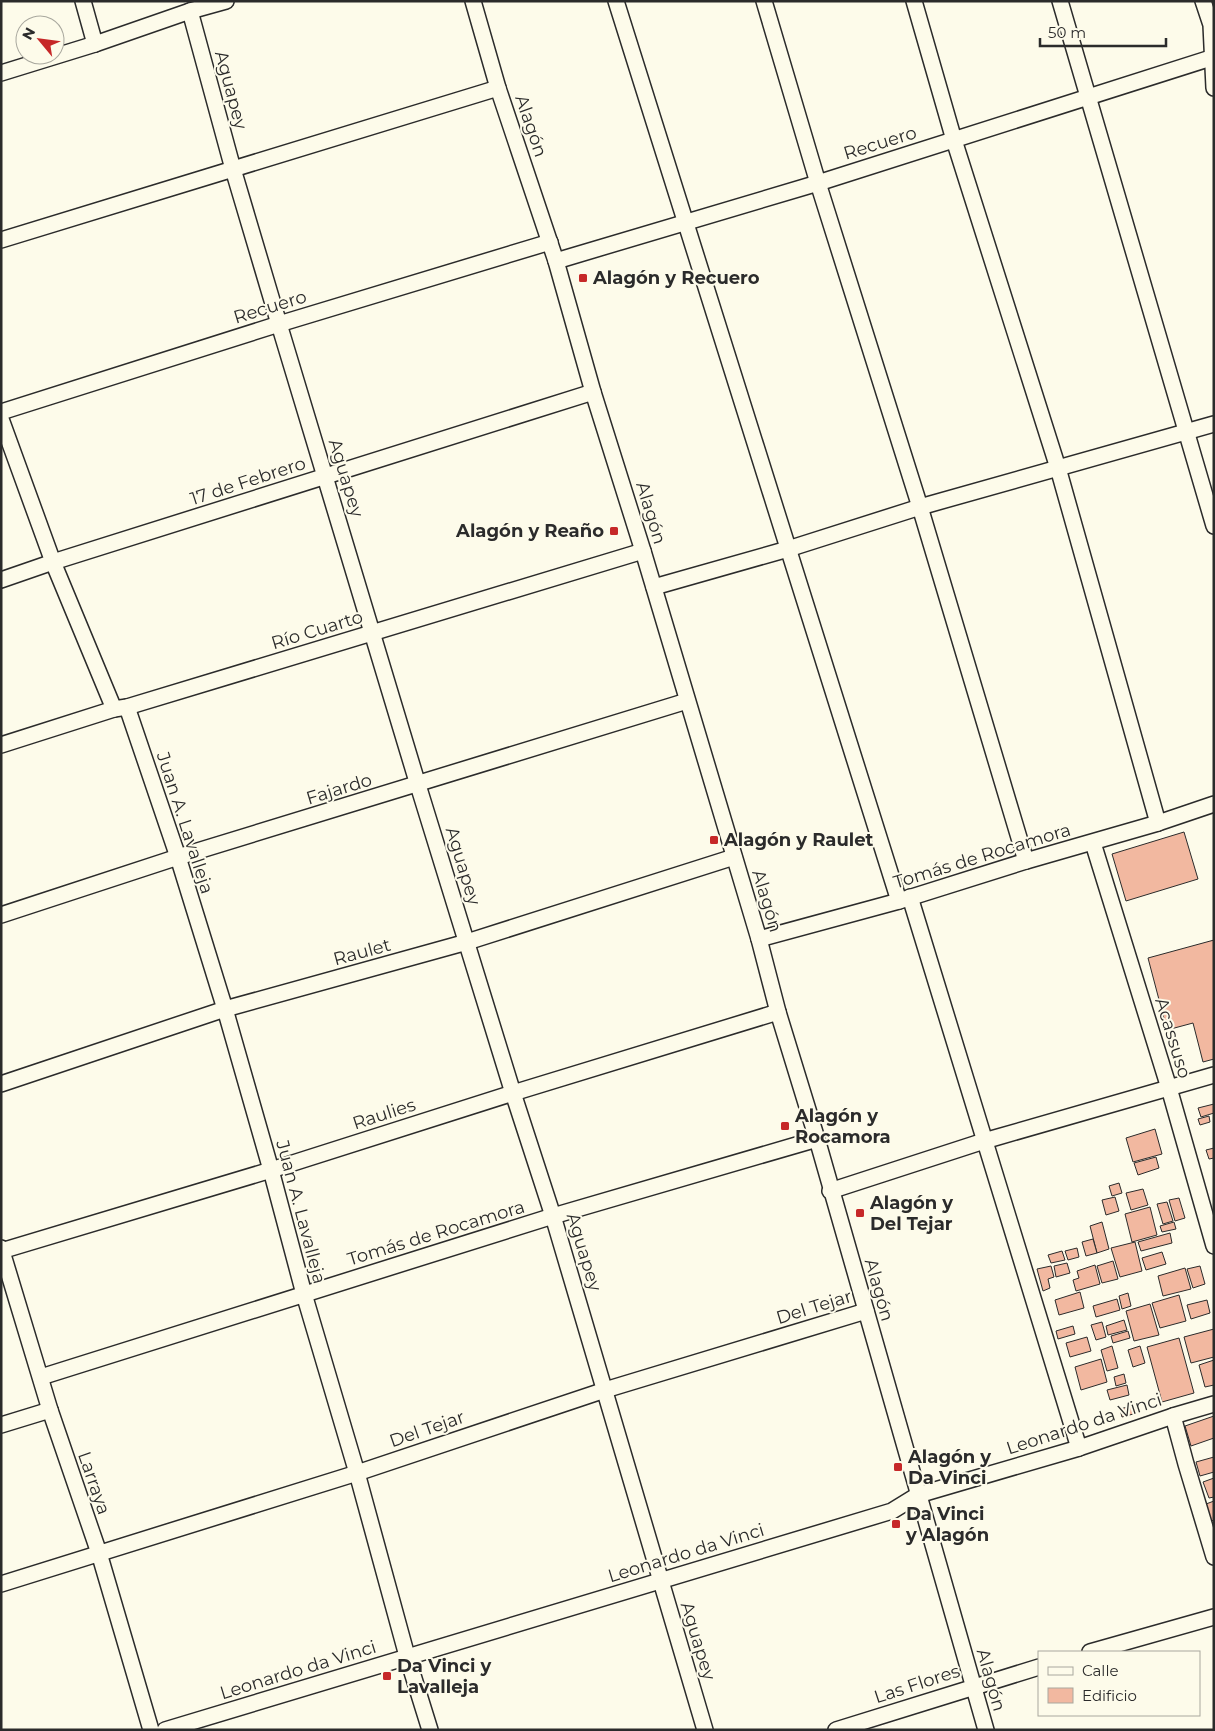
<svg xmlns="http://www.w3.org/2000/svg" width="1215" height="1731" font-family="Montserrat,sans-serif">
  <rect width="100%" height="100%" fill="#fdfbea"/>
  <g fill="#f2b8a0" stroke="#2b2b2b">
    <path d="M1184 832 1198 879 1126 901 1112 854Z"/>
    <path d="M1214 940V1059L1203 1062 1193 1023 1167 1030 1148 958Z"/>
    <path d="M1214 1104V1113L1201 1117 1198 1108Z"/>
    <path d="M1209 1116 1210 1122 1200 1125 1198 1119Z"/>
    <path d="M1155 1129 1162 1154 1133 1162 1126 1138Z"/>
    <path d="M1214 1148V1158L1209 1159 1206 1150Z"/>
    <path d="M1156 1157 1159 1168 1138 1175 1134 1163Z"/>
    <path d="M1119 1183 1122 1193 1112 1196 1109 1186Z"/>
    <path d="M1143 1189 1148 1205 1131 1210 1126 1193Z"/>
    <path d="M1115 1197 1119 1211 1106 1215 1102 1200Z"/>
    <path d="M1179 1198 1185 1218 1175 1221 1169 1200Z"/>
    <path d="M1167 1202 1173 1221 1163 1224 1157 1204Z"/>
    <path d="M1150 1207 1157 1235 1132 1242 1125 1214Z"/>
    <path d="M1102 1222 1109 1249 1097 1253 1090 1226Z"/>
    <path d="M1174 1222 1176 1229 1162 1232 1160 1226Z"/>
    <path d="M1170 1233 1172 1243 1141 1251 1138 1242Z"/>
    <path d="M1093 1239 1097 1253 1086 1256 1082 1242Z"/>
    <path d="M1135 1242 1142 1271 1120 1277 1111 1248Z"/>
    <path d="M1077 1248 1079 1257 1068 1260 1065 1251Z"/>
    <path d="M1062 1251 1065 1260 1051 1263 1048 1255Z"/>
    <path d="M1162 1252 1166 1264 1146 1270 1142 1258Z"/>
    <path d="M1113 1261 1118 1279 1102 1283 1097 1266Z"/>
    <path d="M1067 1263 1070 1273 1056 1277 1054 1266Z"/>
    <path d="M1095 1265 1100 1284 1076 1291 1073 1280 1079 1278 1077 1271Z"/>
    <path d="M1051 1266 1054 1277 1048 1279 1050 1288 1043 1291 1037 1269Z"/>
    <path d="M1200 1266 1205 1284 1193 1288 1187 1269Z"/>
    <path d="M1185 1268 1191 1289 1163 1296 1158 1276Z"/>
    <path d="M1080 1292 1084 1308 1059 1315 1055 1300Z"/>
    <path d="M1128 1293 1131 1306 1122 1309 1119 1296Z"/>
    <path d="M1179 1295 1186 1321 1160 1328 1152 1303Z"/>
    <path d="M1117 1299 1120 1310 1096 1317 1093 1306Z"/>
    <path d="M1207 1300 1210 1313 1191 1319 1187 1305Z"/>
    <path d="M1150 1304 1159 1335 1134 1341 1126 1311Z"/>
    <path d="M1124 1320 1127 1330 1108 1335 1106 1326Z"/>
    <path d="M1102 1322 1106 1337 1096 1340 1091 1325Z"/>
    <path d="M1073 1326 1075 1334 1058 1339 1056 1331Z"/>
    <path d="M1214 1329V1357L1191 1363 1184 1337Z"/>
    <path d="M1128 1331 1130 1338 1113 1343 1111 1336Z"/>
    <path d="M1087 1337 1091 1351 1070 1357 1066 1343Z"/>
    <path d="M1179 1338 1194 1393 1162 1402 1147 1347Z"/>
    <path d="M1112 1346 1118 1368 1107 1371 1101 1350Z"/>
    <path d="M1140 1346 1145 1363 1133 1367 1128 1350Z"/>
    <path d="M1101 1359 1107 1382 1081 1390 1075 1367Z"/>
    <path d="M1214 1360V1385L1205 1387 1199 1365Z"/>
    <path d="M1124 1374 1126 1383 1116 1386 1114 1377Z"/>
    <path d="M1127 1385 1129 1395 1110 1400 1107 1390Z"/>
    <path d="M1135 1405 1137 1413 1122 1417 1120 1409Z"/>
    <path d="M1214 1416V1438L1191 1446 1185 1426Z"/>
    <path d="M1214 1457V1472L1200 1476 1196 1462Z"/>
    <path d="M1214 1478V1497L1209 1498 1203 1482Z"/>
    <path d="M1214 1501V1520L1211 1521 1206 1504Z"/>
  </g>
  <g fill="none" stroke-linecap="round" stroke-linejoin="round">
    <g stroke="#2b2b2b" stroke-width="18">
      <g id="minor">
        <path d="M83 1 95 44"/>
        <path d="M473 1 498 88 556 261 593 392 643 551 759 939 778 1012 817 1139 986 1730"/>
        <path d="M616 1 899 901"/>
        <path d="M764 1 818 183 920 507 1026 861"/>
        <path d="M914 1 954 140 1058 468 1158 823"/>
        <path d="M1060 1 1214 526"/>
        <path d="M1203 1 1211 25 1214 88"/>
        <path d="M190 11 233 169 279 324 418 785 513 1093 553 1216 705 1730"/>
        <path d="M1 73 95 44 190 11 226 1"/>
        <path d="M1 240 498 88"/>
        <path d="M556 261 818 183 1214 57"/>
        <path d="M1 412 279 324 550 242"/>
        <path d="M1 419 53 562 114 709"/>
        <path d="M1 580 53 562 593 392"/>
        <path d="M654 587 788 549 920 507 1214 424"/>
        <path d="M127 707 178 857 225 1009 271 1170 304 1294 357 1473 407 1656 430 1730"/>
        <path d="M1 745 114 709 127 707 643 551"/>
        <path d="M1093 843 1169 1088 1214 1246"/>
        <path d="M910 897 1079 1448"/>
        <path d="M1 915 178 857 687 701"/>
        <path d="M759 939 899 901 1026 861 1158 823 1214 804"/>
        <path d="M1 1084 225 1009 467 942 734 857"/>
        <path d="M830 1191 984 1141 1214 1075"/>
        <path d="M1 1248 50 1410 99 1553 151 1730"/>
        <path d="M1 1251 271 1170 513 1093 778 1012"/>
        <path d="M41 1377 553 1216 817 1139"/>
        <path d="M1173 1416 1186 1464 1214 1557"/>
        <path d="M1 1425 50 1410"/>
        <path d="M1 1584 357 1473 605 1390 866 1311"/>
        <path d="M1090 1652 1214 1617"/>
        <path d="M165 1730 892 1511 918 1495 1079 1448 1173 1416 1214 1404"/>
        <path d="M836 1730 1039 1667"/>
      </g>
    </g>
    <use href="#minor" stroke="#fdfbea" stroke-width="15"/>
  </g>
  <g fill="#c62828" stroke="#fdfbea" stroke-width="2">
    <rect x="578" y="273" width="10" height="10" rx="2.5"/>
    <rect x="609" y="526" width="10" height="10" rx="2.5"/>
    <rect x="709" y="835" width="10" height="10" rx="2.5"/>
    <rect x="780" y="1121" width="10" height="10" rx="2.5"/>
    <rect x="855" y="1208" width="10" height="10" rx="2.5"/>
    <rect x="893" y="1462" width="10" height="10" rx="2.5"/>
    <rect x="891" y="1519" width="10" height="10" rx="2.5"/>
    <rect x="382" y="1671" width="10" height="10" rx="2.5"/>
  </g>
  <g text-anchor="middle" stroke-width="4" stroke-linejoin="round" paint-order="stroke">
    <g font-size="18" fill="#2b2b2b" stroke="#fdfbea">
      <text transform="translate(231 90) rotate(75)" y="6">Aguapey</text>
      <text transform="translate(531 126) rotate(71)" y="6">Alagón</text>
      <text transform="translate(880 143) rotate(-17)" y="6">Recuero</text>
      <text transform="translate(270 307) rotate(-17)" y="6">Recuero</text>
      <text transform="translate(346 478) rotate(73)" y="6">Aguapey</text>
      <text transform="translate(248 481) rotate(-18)" y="6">17 de Febrero</text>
      <text transform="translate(651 513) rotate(73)" y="6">Alagón</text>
      <text transform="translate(317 630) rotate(-17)" y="6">Río Cuarto</text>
      <text transform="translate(339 789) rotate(-17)" y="6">Fajardo</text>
      <text transform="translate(185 823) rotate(72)" y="6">Juan A. Lavalleja</text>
      <text transform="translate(982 856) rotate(-17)" y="6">Tomás de Rocamora</text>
      <text transform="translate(463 866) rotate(73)" y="6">Aguapey</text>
      <text transform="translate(767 901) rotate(73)" y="6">Alagón</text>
      <text transform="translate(362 952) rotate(-15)" y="6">Raulet</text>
      <text transform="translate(1173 1038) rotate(73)" y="6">Acassuso</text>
      <text transform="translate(384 1114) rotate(-18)" y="6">Raulies</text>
      <text transform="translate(301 1212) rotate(75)" y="6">Juan A. Lavalleja</text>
      <text transform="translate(436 1233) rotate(-17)" y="6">Tomás de Rocamora</text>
      <text transform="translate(584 1252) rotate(73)" y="6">Aguapey</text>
      <text transform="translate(879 1290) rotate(74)" y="6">Alagón</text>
      <text transform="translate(814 1307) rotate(-17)" y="6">Del Tejar</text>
      <text transform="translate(1084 1424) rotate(-18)" y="6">Leonardo da Vinci</text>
      <text transform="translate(427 1429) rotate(-19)" y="6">Del Tejar</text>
      <text transform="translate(94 1483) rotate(71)" y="6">Larraya</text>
      <text transform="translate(686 1553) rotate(-17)" y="6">Leonardo da Vinci</text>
      <text transform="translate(698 1641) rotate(73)" y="6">Aguapey</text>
      <text transform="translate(298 1670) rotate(-17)" y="6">Leonardo da Vinci</text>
      <text transform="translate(991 1680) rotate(74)" y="6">Alagón</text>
      <text transform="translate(917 1684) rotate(-18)" y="6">Las Flores</text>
    </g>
    <g font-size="18" font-weight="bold" fill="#2b2b2b" stroke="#fdfbea" text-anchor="start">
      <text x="593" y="284">Alagón y Recuero</text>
      <text x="604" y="537" text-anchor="end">Alagón y Reaño</text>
      <text x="724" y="846">Alagón y Raulet</text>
      <text x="795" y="1122">Alagón y<tspan x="795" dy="21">Rocamora</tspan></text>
      <text x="870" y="1209">Alagón y<tspan x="870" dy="21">Del Tejar</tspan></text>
      <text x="908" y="1463">Alagón y<tspan x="908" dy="21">Da Vinci</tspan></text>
      <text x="906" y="1520">Da Vinci<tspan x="906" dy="21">y Alagón</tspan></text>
      <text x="397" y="1672">Da Vinci y<tspan x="397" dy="21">Lavalleja</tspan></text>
    </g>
  </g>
  <rect width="1215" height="1731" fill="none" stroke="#2b2b2b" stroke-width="5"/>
  <rect x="1038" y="1651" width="162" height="65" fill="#fdfbea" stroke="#a9a89e"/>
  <rect x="1048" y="1667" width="25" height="8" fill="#fdfbea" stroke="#a9a89e"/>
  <text x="1082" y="1676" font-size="15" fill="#2b2b2b">Calle</text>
  <rect x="1048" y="1688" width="25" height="15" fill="#f2b8a0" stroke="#a9a89e"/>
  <text x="1082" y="1701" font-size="15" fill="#2b2b2b">Edificio</text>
  <g transform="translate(40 40) rotate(299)"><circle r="24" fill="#fdfbea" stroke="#a9a89e"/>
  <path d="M0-4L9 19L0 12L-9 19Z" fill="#c62828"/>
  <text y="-8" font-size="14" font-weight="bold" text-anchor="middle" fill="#2b2b2b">N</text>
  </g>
  <path d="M1040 38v8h126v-8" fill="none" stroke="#2b2b2b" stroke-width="2.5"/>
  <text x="1048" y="38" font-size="15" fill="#2b2b2b" stroke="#fdfbea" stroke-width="4" paint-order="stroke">50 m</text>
</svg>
